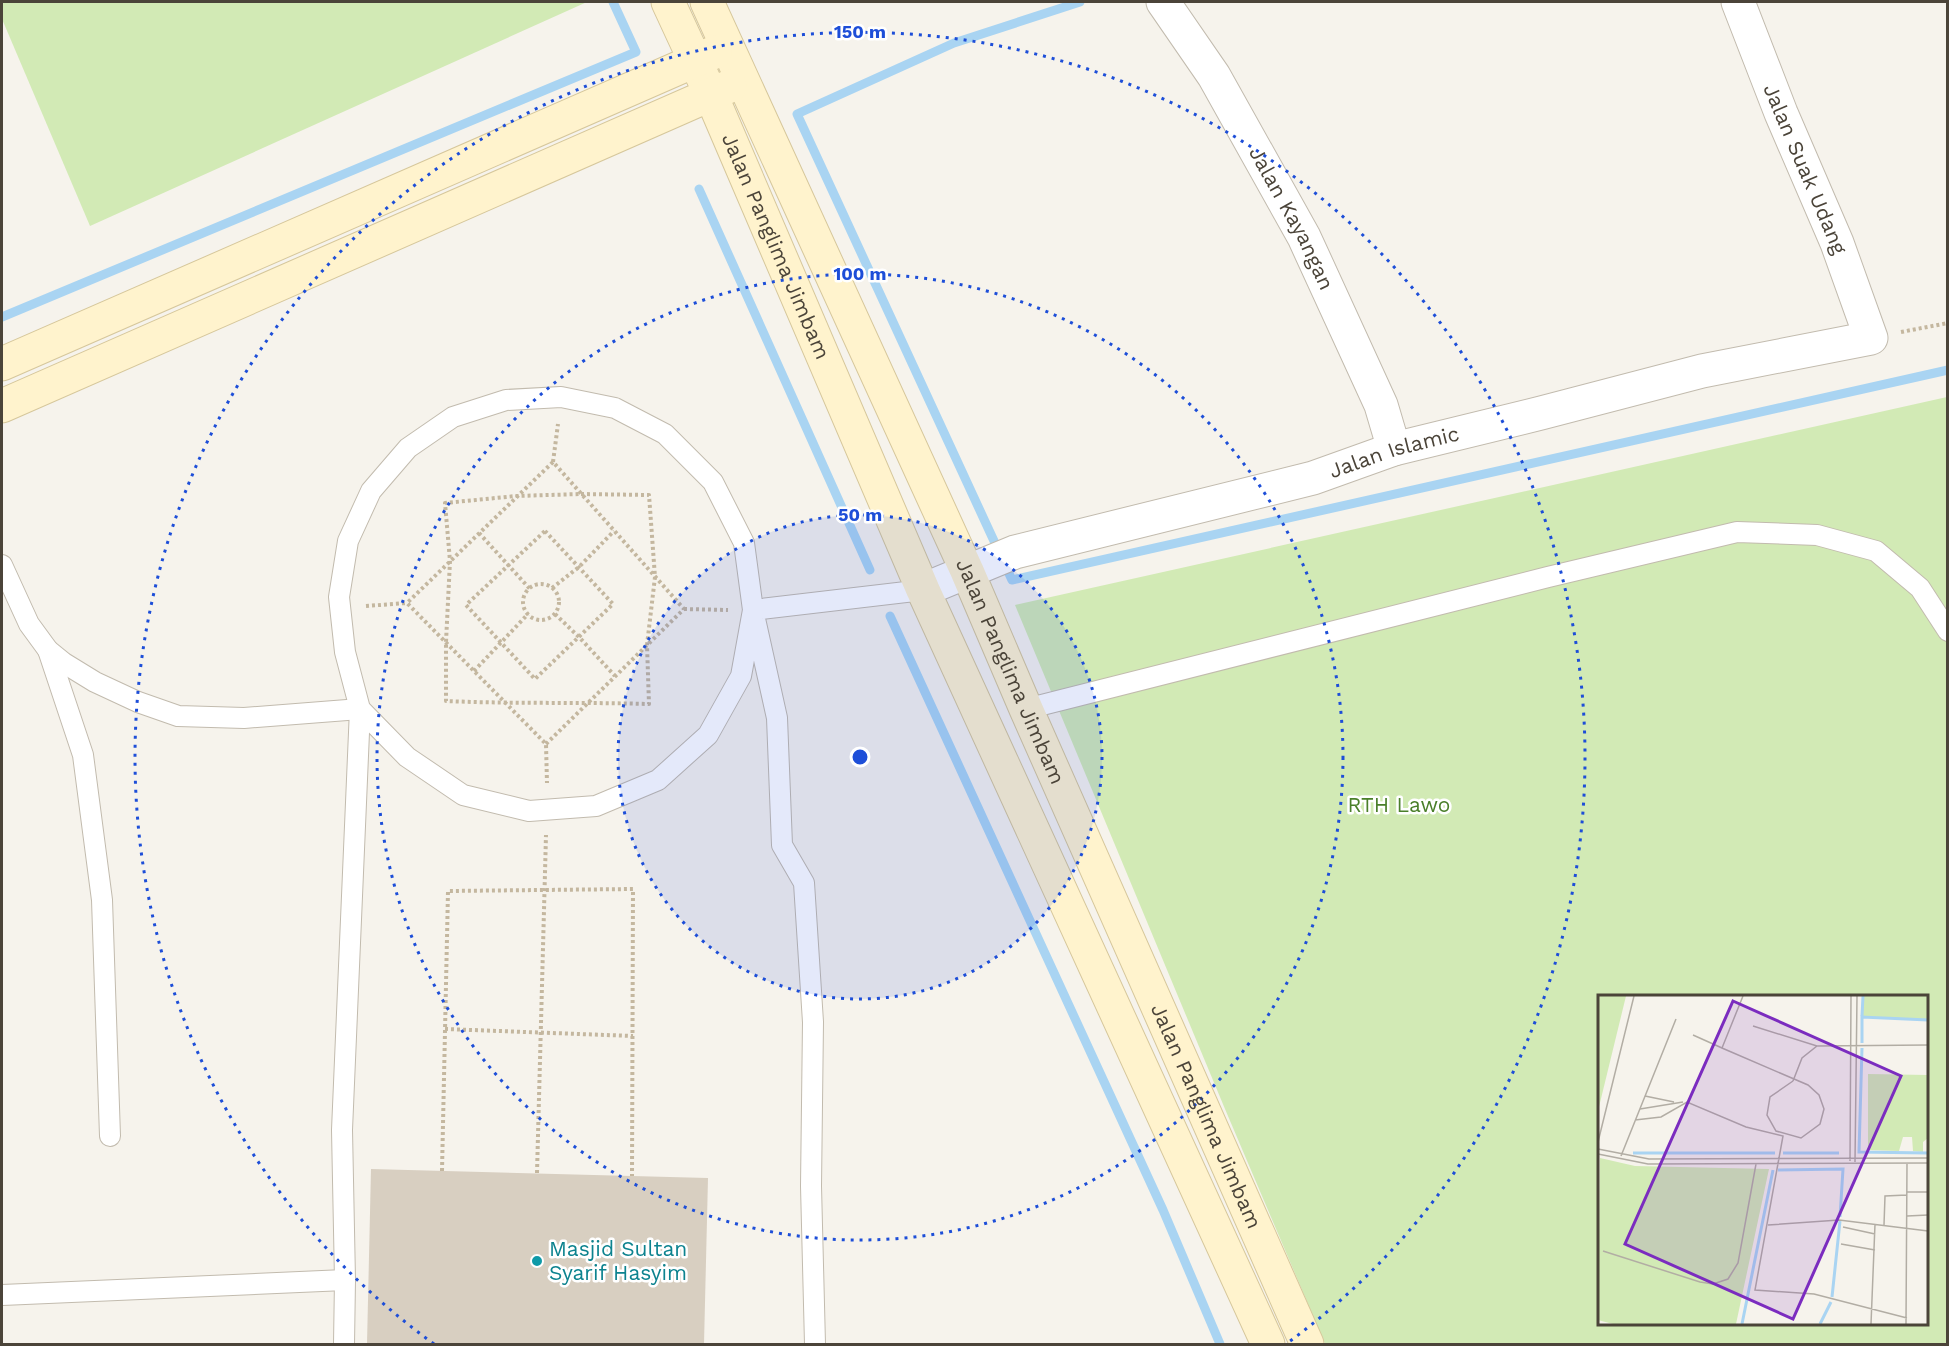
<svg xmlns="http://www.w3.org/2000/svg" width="1949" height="1346" font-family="'Work Sans',sans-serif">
  <rect width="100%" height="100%" fill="#f6f3ec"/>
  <g fill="#d2eab5" fill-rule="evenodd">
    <path d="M2 2H587L90 226 2 19Z"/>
    <path d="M1947 397V1344H1325L1225 1109 1015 605ZM1600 996H1926V1324H1600Z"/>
  </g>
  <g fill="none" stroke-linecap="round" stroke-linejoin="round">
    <g stroke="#a9d4f2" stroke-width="9">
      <path d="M1080 2 954 43 797 114 1012 580 1948 370"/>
      <path d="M699 189 870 570"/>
      <path d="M2 317 636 52 613 2"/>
      <path d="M890 616 1163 1210 1220 1344"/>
    </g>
  </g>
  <path fill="#d8cfc1" d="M371 1169 708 1178 704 1344H367Z"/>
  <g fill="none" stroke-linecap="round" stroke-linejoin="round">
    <g stroke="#c2bbae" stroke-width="22">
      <g id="lane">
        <path d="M2 565 29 624 48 650 64 663 95 682 138 702 178 716 244 718 360 709"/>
        <path d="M48 650 83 755 102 900 110 1136"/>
        <path d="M1026 709 1548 577 1737 532 1817 535 1876 551 1920 588 1948 631"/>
        <path d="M2 1295 345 1280 342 1130 360 709 345 652 339 597 348 541 371 491 408 448 453 417 506 400 561 397 615 408 665 434 713 482 744 543 753 610 741 676 708 735 658 780 596 806 529 811 463 795 407 757 360 709"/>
        <path d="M344 1344 345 1280"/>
        <path d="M815 1344 811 1186 813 1022 804 883 782 845 777 718 753 610 923 590"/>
      </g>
    </g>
    <g stroke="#c2bbae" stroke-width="35">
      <g id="street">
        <path id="s1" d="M1163 2 1214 76 1304 237 1381 405 1394 449"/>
        <path id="s2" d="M923 590 1015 552 1313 478 1394 449 1541 413 1702 371 1871 338 1837 243 1781 113 1738 2"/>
      </g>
    </g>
    <g stroke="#d6c79b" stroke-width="35">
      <g id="secondary">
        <path id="s3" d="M668 2 711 95 923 590 1268 1344"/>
        <path id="s4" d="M707 2 967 571 1026 709 1307 1344"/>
        <path d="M2 364 715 52"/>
        <path d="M2 406 730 86"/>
      </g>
    </g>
    <g stroke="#c4b79f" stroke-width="4" stroke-dasharray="3 3" stroke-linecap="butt">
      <path d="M1901 332 1948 323"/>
      <path d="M553 462 558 424"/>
      <path d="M581 494 649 495 655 577 647 645 649 704C581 702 513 704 446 701V642L450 561 445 503 516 496Z"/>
      <path d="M545 531 613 604 535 679 466 605Z"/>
      <path d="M479 533 530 589"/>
      <circle cx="541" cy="602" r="18"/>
      <path d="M552 588 579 567 614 531"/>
      <path d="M366 606 407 603"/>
      <path d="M684 609 728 610"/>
      <path d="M555 614 579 637 615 676"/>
      <path d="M474 671 528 614"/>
      <path d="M546 744 684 609 553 462 407 603 546 744 547 783"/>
      <path d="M445 1029 633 1036"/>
      <path d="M442 1171 448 891 633 889 632 1176"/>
      <path d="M537 1173 546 835"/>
    </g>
    <use href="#lane" stroke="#fff" stroke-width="20"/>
    <use href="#street" stroke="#fff" stroke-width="33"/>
    <use href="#secondary" stroke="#fff3cd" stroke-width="33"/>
  </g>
  <circle cx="860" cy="757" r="242" fill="#1d4ed8" fill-opacity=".12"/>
  <g fill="none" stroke="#1d4ed8" stroke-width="3" stroke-dasharray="3 6">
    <circle cx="860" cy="757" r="242"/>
    <circle cx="860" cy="757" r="483"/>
    <path d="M434 1344A725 725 0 1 1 1286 1344"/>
  </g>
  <circle fill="#0f9aa8" stroke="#fff" stroke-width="2" cx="537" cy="1261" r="6"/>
  <g text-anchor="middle" stroke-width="5" stroke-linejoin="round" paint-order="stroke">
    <g font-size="21" fill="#4b4439" stroke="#fff">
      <text transform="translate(1805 169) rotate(67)" y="7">Jalan Suak Udang</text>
      <text dy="7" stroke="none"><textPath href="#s1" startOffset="252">Jalan Kayangan</textPath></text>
      <text dy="7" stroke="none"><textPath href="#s3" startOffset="267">Jalan Panglima Jimbam</textPath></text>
      <text dy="7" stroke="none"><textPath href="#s2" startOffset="492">Jalan Islamic</textPath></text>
      <text dy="7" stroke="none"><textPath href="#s4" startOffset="735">Jalan Panglima Jimbam</textPath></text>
      <text dy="7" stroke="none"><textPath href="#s4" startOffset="1221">Jalan Panglima Jimbam</textPath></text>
    </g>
    <g font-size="21" fill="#4a7f2a" stroke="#fff">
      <text x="1399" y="812">RTH Lawo</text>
    </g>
    <g font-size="21" fill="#0d838f" stroke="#fff" text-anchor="start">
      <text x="549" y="1256">Masjid Sultan<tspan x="549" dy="24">Syarif Hasyim</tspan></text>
    </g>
  </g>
  <g transform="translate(1598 995)">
    <rect width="330" height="330" fill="#f6f3ec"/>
    <path d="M0 1H28L0 116ZM265 1H330V25L264 22ZM270 79 330 80V143L325 147V157L315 156 314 142H305L301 156 270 155ZM2 163 37 171 171 174 138 329H15L0 325Z" fill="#d2eab5"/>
    <path fill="none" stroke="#a9d4f2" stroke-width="3" d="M264 21 265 1M264 48V22L330 25M264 53 261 157 330 158M35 158H177M185 158H241M180 175 245 174 242 222M234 302 242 226M144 329 175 175M222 329 233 307"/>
    <path fill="none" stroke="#b2ada4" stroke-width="1.5" d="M145 1 124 53 210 90 221 100 226 114 222 129 203 143 178 136 169 120 172 102 195 86M155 31 219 51M95 40 124 53M195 86 204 63 219 51 330 50M47 101 76 107M42 114 85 107M37 125 63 122 89 107 148 132 185 141 157 295 216 299 309 323M0 147 36 1M0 154 51 164 330 163M0 159 50 169 330 168M23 161 78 24M252 166 253 1M257 167 259 1M309 197H330M309 221 330 220M170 230 241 225 330 236M286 230 287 201 309 200M245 232 277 239M243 249 277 255M5 256 102 287 115 289 130 284 140 268 158 169M273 329 277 229M308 329 309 168"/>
    <path fill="#7b2cbf" fill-opacity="0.15" stroke="#7b2cbf" stroke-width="3" d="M135 6 303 81 195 324 27 249Z"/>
    <rect width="330" height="330" fill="none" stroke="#4b4439" stroke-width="3"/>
  </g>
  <circle cx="860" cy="757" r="9" fill="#1d4ed8" stroke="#fff" stroke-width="3"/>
  <g font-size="18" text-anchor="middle" font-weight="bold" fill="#1d4ed8" stroke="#fff" stroke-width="5" stroke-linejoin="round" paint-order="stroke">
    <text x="860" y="38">150 m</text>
    <text x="860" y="280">100 m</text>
    <text x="860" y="521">50 m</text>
  </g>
  <rect width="1949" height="1346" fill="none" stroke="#4b4439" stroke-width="6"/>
</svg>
